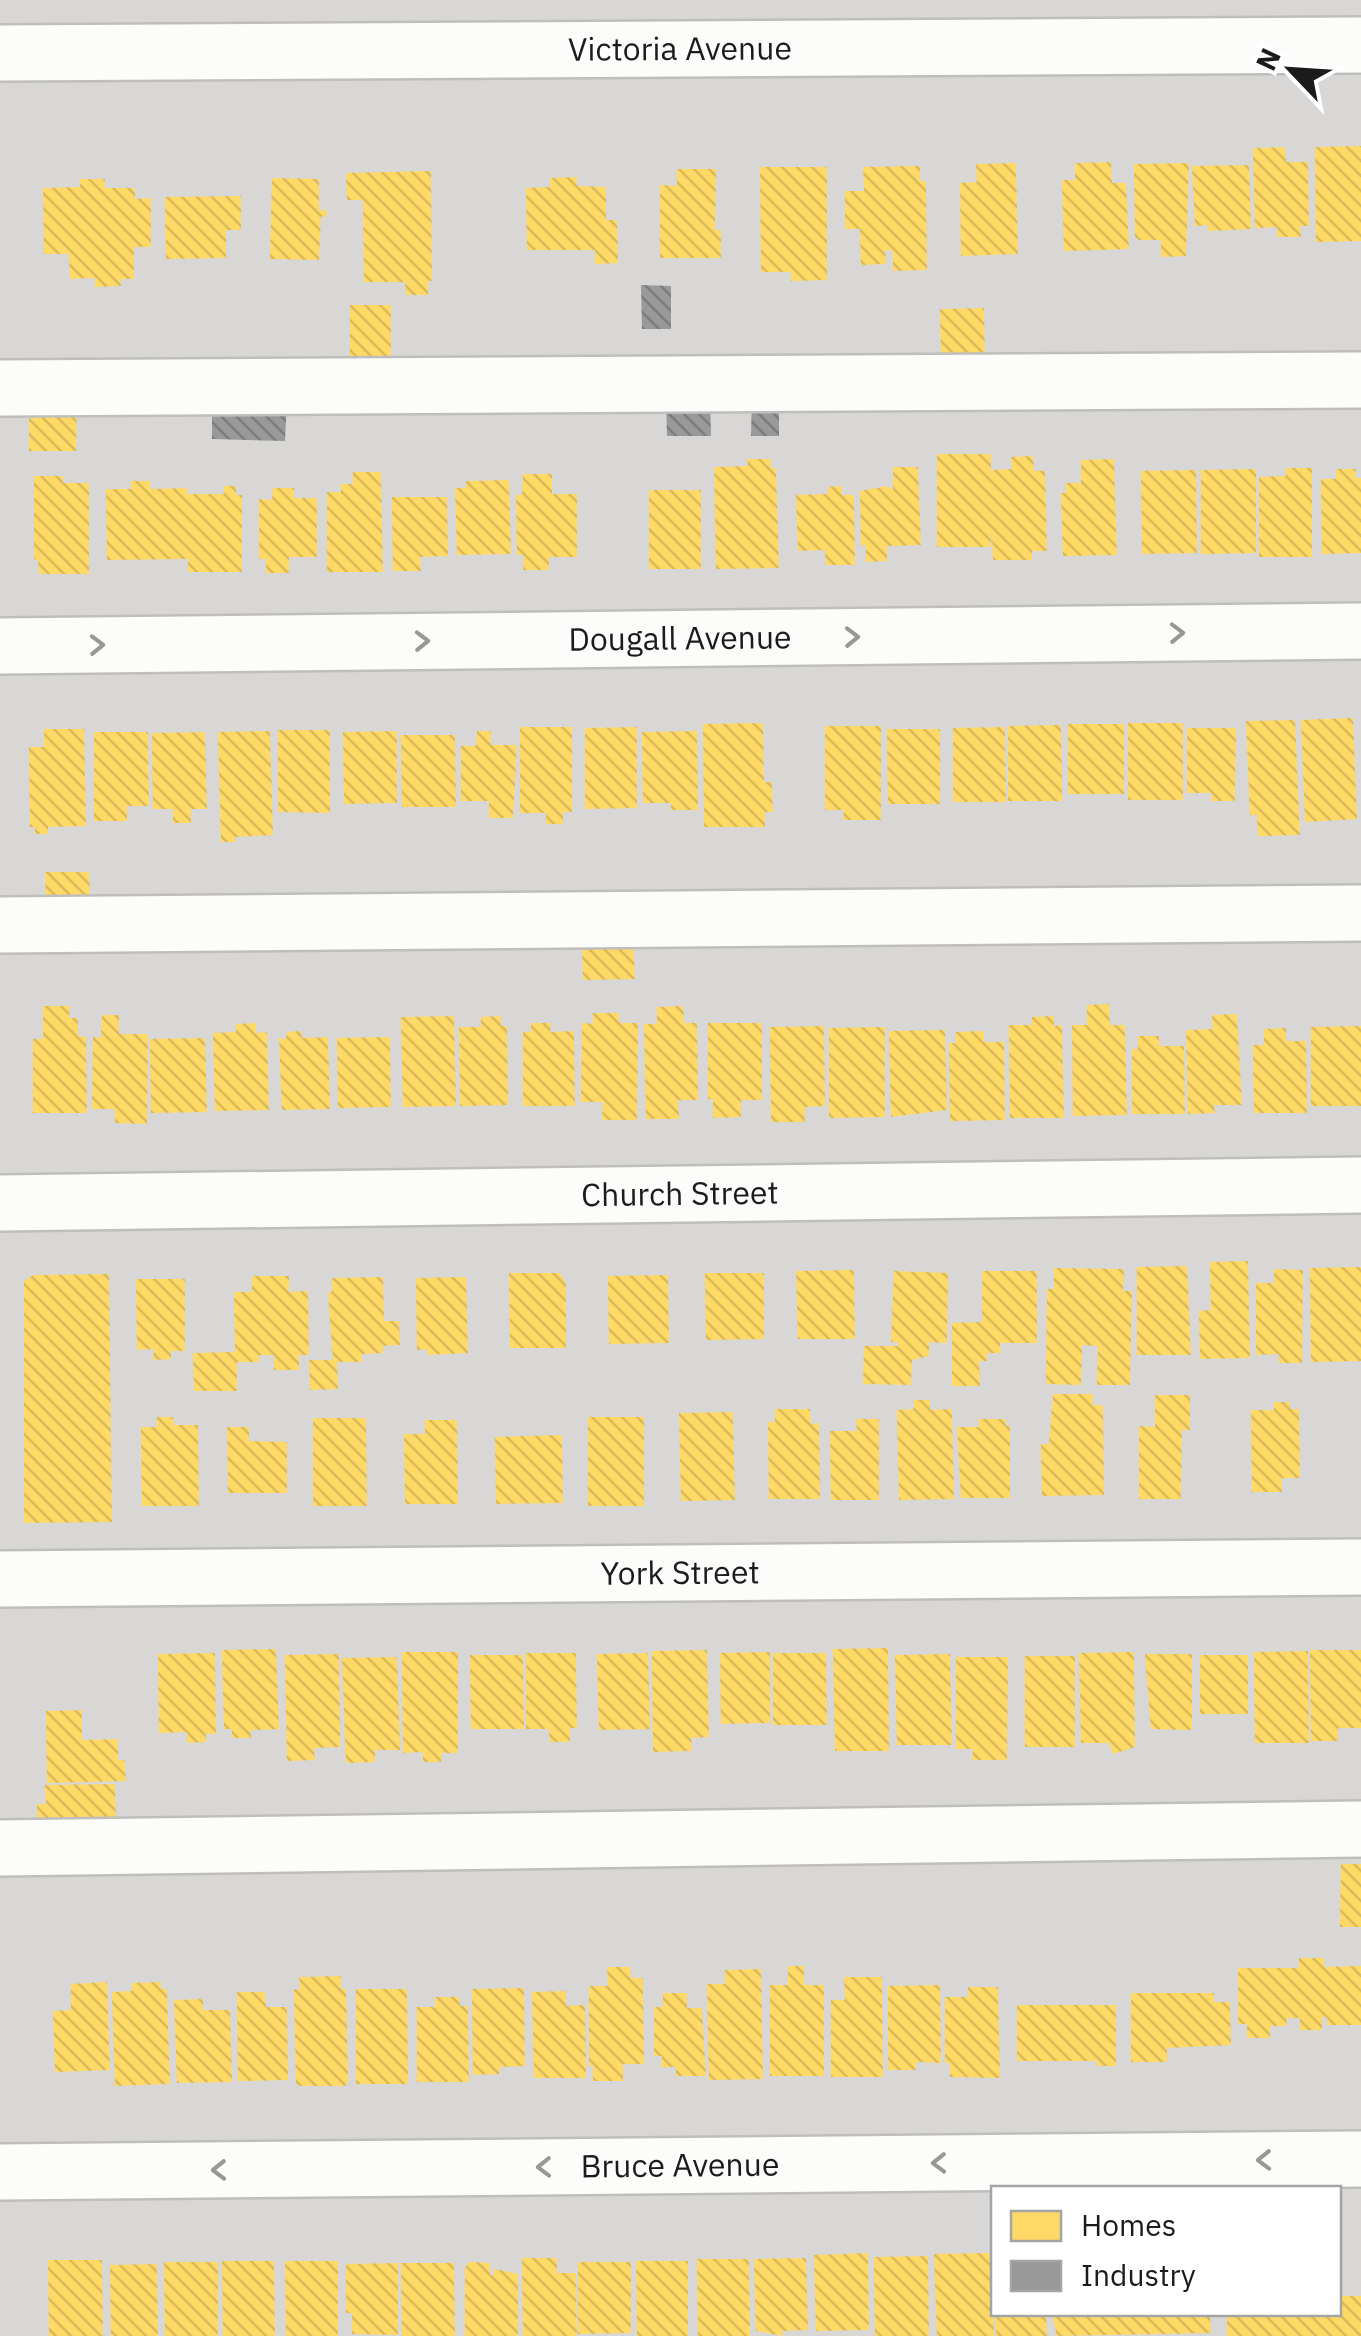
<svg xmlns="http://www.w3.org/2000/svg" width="1361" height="2336" font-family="'IBM Plex Sans',sans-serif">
  <defs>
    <pattern id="homes-back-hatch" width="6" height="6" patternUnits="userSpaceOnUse" patternTransform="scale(2.5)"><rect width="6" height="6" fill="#ffd966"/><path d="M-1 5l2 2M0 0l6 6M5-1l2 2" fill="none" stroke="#daba58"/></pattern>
    <pattern id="industry-back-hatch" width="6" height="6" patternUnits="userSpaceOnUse" patternTransform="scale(2.5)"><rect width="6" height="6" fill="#999"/><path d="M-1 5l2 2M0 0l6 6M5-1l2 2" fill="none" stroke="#7c7c7c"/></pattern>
  </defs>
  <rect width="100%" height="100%" fill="#e9e8e3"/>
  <path fill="#d8d7d5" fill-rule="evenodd" d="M0 0H1361V2336H0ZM994 2188H1338V2314H994Z"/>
  <g fill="url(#homes-back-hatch)">
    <path d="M1361 146V241L1316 242 1315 147Z"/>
    <path d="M1285 147 1286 162H1308L1309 226H1300L1301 237H1277V227L1255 228 1253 148Z"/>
    <path d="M1111 162 1112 183H1126L1129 249 1064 251 1062 180H1075V163Z"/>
    <path d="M1016 163 1018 254 961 256 960 183 977 182 976 164Z"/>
    <path d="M1189 163 1186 256 1161 257V240H1139L1135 236 1134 164Z"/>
    <path d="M1249 165 1251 229 1208 231V225L1195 226 1192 166Z"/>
    <path d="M920 166V181H926L927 270 893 271V251L885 250 886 264 861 265 860 229H845V191H864L863 167Z"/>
    <path d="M760 167H827V280L791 281V272H761Z"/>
    <path d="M677 169H716L715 230H721V258H660V185L677 186Z"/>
    <path d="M431 171 432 281H428V295H406L405 282H364L363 200H347L346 173Z"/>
    <path d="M577 177V186L606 187V220H617L618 263 595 264V250H527L526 188 550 187V178Z"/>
    <path d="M272 178 319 179V210H326L327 217 321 216 319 260 270 259Z"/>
    <path d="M80 179H105V188H135V199L151 198V247H134V279H121V286L95 287V278L70 279 69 254H44L43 188 80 187Z"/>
    <path d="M241 196V230H226V258L166 259 165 197Z"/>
    <rect x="350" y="305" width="41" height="66"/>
    <path d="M984 308 985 356 941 357 940 309Z"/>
    <path d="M29 402 77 403 76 451H29Z"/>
    <path d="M937 454H991V470L1012 469 1011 457 1033 456 1034 471H1045L1047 551H1032V560H993L992 530 991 547H937Z"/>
    <path d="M747 459H771V468H776L779 568 716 569 714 467 748 466Z"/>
    <path d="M1114 459 1117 555 1063 556 1061 493H1066V483H1081V460Z"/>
    <path d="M893 467H918L921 545 887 546V561L866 562V545L861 546 860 491 887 486 893 490Z"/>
    <path d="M1286 468H1312V557H1259V477L1286 476Z"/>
    <path d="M1256 469V553L1201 554V470Z"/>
    <path d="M1336 469H1356L1355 478H1361V553L1322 554 1321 479H1336Z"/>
    <path d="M1196 470 1197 553 1142 554 1141 471Z"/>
    <path d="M353 472H381L383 572H327V492H341V484H353Z"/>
    <path d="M523 474H552V494H577V557H549V570H523L524 555H517L516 495H522Z"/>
    <path d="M34 476H63V483H89V574H39L38 560 34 559Z"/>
    <path d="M509 480 511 554 457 555 455 488H466V481Z"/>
    <path d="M131 481H150V489L187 488V494H224V486H236V495H242V572H188V559L107 560 106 489H131Z"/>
    <path d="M842 486V495H854L855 565H826L825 550 798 551 796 495 828 494V487Z"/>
    <path d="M273 488H294V498H317V557H289V573H266V559H259V499L272 500Z"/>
    <rect x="649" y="490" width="52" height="79"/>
    <path d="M392 497H447L448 556 420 557 421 571H393Z"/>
    <path d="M1353 718 1357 819 1305 822 1301 720Z"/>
    <path d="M1295 720 1300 835 1258 836 1257 815H1250L1246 721Z"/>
    <path d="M763 723 764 782H772L773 812H765V827H704L703 724Z"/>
    <rect x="1128" y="723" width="55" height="77"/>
    <rect x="1068" y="724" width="56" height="70"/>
    <path d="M1061 725 1062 801H1008V726Z"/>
    <path d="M825 726H881V820H843L844 810H825Z"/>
    <path d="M520 727H572V812H563V824H546V813H520Z"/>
    <path d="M637 727V808L585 809V728Z"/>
    <path d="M1005 727 1006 802H953V728Z"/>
    <path d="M1187 728H1236L1235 801H1211L1212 793H1187Z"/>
    <path d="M44 729H84L86 826 48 827V834H35V827H30L29 747H44Z"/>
    <path d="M887 729H940V804H888Z"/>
    <path d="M278 730H330V813L278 812Z"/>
    <path d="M270 731 273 835 235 837 236 842H221L218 732Z"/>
    <path d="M397 731V803L344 804 343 732Z"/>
    <path d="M477 731H491V745H517L513 818H489V801H461V746H476Z"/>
    <path d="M697 731 698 810H671V803H643L642 732Z"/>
    <path d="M94 732H148L149 806H127V821H94Z"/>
    <path d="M205 732 207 809H191V823H173V809H153L152 733Z"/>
    <path d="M401 735H455L456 807H402Z"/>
    <path d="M45 872H89L90 896H109V912H46Z"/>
    <path d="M633 937 635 979 583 980 582 939Z"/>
    <path d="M1109 1004 1110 1025H1125L1127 1115 1073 1116 1072 1025H1087V1005Z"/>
    <path d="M43 1006H70L69 1018H78V1036L86 1037 87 1113H33V1039H43Z"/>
    <path d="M683 1006 684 1023H697L698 1100H678L679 1119H646L644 1024H657V1007Z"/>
    <path d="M593 1013H619V1023H638L637 1120H602L603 1102H581L582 1023 593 1024Z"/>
    <path d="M1237 1014 1242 1105H1214L1215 1113 1188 1114 1186 1030 1213 1029 1212 1015Z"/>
    <path d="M102 1015H119V1034H148L147 1124 115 1123V1109H92L93 1037 101 1038Z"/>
    <path d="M454 1016 456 1106 403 1107 401 1017Z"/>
    <path d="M501 1016V1026H507L508 1105 460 1106 459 1027H481V1017Z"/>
    <path d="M1054 1016V1026L1062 1025 1064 1118H1010L1009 1025H1032V1017Z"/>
    <path d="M256 1023V1033L267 1032 269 1110 215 1111 213 1033 236 1032V1024Z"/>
    <path d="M531 1023H551L550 1032 574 1031 575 1106H523V1032H531Z"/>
    <path d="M708 1023H762V1100H741V1117L713 1118V1099H708Z"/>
    <path d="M824 1026 825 1106 805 1107V1122H771L770 1027Z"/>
    <path d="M1361 1026V1106H1311V1027Z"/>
    <path d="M885 1027V1117L829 1118V1028Z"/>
    <path d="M1286 1028V1041H1306L1307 1113H1254L1253 1045H1264V1029Z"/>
    <path d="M945 1030 947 1110 891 1117 889 1031Z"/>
    <path d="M301 1031 302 1038 328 1037 330 1109 282 1110 279 1038 286 1039 287 1032Z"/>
    <path d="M984 1031V1042H1004L1005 1120 950 1121 949 1043H956V1032Z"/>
    <path d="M1138 1036H1159V1046H1184L1185 1114H1132V1049H1138Z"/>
    <path d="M390 1037 391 1107 338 1108 337 1038Z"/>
    <path d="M205 1038 207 1112 151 1113 150 1039Z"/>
    <path d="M1248 1261 1250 1358 1200 1359 1199 1311 1211 1310 1210 1262Z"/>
    <path d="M1187 1266 1191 1355H1137V1267Z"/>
    <path d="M1361 1267V1361L1311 1362 1310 1268Z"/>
    <path d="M1054 1268 1124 1269 1123 1291H1132L1130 1385H1097L1098 1346 1082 1345 1081 1385 1046 1384 1047 1289H1054Z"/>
    <path d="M1274 1269 1303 1270 1302 1363H1279V1354L1256 1355V1283H1274Z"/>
    <path d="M854 1270 855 1339H798L796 1271Z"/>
    <path d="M894 1271 948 1273 947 1343 929 1342V1356L912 1360 911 1385 863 1384 864 1346H898V1342H891Z"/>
    <path d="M982 1271H1037V1343H1000L1001 1353H987V1361H979L980 1386H952V1323L982 1322Z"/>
    <path d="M509 1273H560L566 1284V1348H510Z"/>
    <path d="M705 1273H764V1339L706 1340Z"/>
    <path d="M109 1274 112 1522 24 1523V1281L34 1275Z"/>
    <path d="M668 1275 669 1343 609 1344 608 1276Z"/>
    <path d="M252 1276H289V1292L308 1291 309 1355H299V1370H274V1355H259V1362H237V1391H194L193 1353 235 1352 234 1292H252Z"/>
    <path d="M383 1277 384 1321H399L400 1345 383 1346V1353L362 1354V1362H337L338 1389 310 1390 309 1360H333L328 1292H332V1278Z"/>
    <path d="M466 1277 468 1353 428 1355 427 1349 417 1350 416 1278Z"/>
    <path d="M136 1279H185V1351H171V1359L153 1360 154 1349 137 1350Z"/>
    <path d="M1053 1394H1093V1405H1103L1104 1495 1042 1496 1041 1444H1049Z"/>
    <path d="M1155 1395H1190V1430H1182L1181 1499H1139V1426L1155 1427Z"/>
    <path d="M914 1400H930V1410L952 1409 954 1499 899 1500 897 1410 914 1409Z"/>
    <path d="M1274 1402H1290V1409H1299L1300 1478H1282V1492H1252L1251 1410H1274Z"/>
    <path d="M775 1409H810L811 1424 819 1423 820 1499H769L768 1422H775Z"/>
    <path d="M733 1412 735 1500 681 1501 679 1413Z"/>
    <path d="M157 1417H173L174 1425H198L199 1506H142L141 1427H157Z"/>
    <rect x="588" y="1417" width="56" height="89"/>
    <path d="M313 1418H366L367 1506H313Z"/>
    <path d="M856 1419H879V1500H831L830 1431H857Z"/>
    <path d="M979 1419H1006V1426H1010V1498H961L957 1427H979Z"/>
    <path d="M425 1420H457L458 1504H405L404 1434H425Z"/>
    <path d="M227 1427H249V1441L287 1442V1493H228Z"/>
    <path d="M562 1435 563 1503 496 1504 495 1437Z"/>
    <path d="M888 1648 889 1751H835L833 1649Z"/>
    <path d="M276 1649 279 1729 251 1730V1738H232V1729H224L222 1650Z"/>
    <path d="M707 1650 709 1737 691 1738 692 1751 653 1752 652 1651Z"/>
    <path d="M1310 1650H1361V1728H1338V1741H1311Z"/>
    <path d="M1308 1651 1309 1743H1255L1254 1652Z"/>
    <path d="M402 1652H458V1753H442L441 1762H423V1752L403 1753Z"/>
    <path d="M770 1652V1723L721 1724 720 1653Z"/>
    <path d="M1134 1652 1135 1747 1113 1754 1109 1743H1081L1079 1653Z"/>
    <path d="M215 1653 216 1734H206V1742L187 1743V1732L159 1733 158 1654Z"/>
    <path d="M526 1653H576L577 1728H570V1742H550L549 1729H526Z"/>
    <path d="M648 1653 650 1729 599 1730 597 1654Z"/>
    <path d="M773 1653H826L827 1725H773Z"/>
    <path d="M339 1654 340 1747 314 1748 315 1760 287 1761 285 1655Z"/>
    <path d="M950 1654 952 1745H897L895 1655Z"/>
    <path d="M1145 1654H1192V1730L1151 1729Z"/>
    <path d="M470 1655H523L524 1729H471Z"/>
    <rect x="1200" y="1655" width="48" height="59"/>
    <rect x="1025" y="1656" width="50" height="91"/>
    <path d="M397 1657 400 1750H375V1762L346 1763 342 1658Z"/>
    <path d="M956 1657H1008L1007 1760H972L973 1749H956Z"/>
    <path d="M82 1710V1740L118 1739V1760H125L126 1781 47 1783 46 1711Z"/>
    <path d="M115 1784 116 1827 37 1828V1804H46L45 1785Z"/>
    <path d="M1341 1864H1361V1927H1340Z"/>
    <path d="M1299 1958H1324V1967L1361 1966V2025H1327V2017H1322V2030H1300V2018H1287L1286 2026H1270V2038H1247V2024H1238V1968H1299Z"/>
    <path d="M788 1966H804V1985H824V2076H770V1985H788Z"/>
    <path d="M607 1967H630L631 1978H643L644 2064H623V2081H593V2066H589V1986H608Z"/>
    <path d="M761 1969 763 2079 709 2080 707 1984H725V1970Z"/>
    <path d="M341 1976V1989H346L348 2082 345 2086H300L296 2083 294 1989 300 1990 299 1977Z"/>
    <path d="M844 1977H882L883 2077H831V2000H845Z"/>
    <path d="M107 1982 110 2070 55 2072 53 2011 71 2010V1984Z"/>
    <path d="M161 1982V1989H167L170 2084 115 2086 112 1992 132 1991V1983Z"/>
    <path d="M940 1985 941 2063 916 2062V2070H888V1986Z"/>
    <path d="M968 1987H998L1000 2078 950 2077V2063H945V1997H968Z"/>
    <path d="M524 1988 525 2066 500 2067 499 2074 473 2075 472 1989Z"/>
    <path d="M356 1989H407L408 2084H356Z"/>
    <path d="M566 1991V2006L585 2005 586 2078H534L532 1992Z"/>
    <path d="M237 1992H265L266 2007H287L288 2080 238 2081Z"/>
    <path d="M663 1993H687V2008H702L706 2076H676V2067H661L662 2056H654V2007H663Z"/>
    <path d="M1131 1993H1214V2002H1230L1231 2045 1167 2048V2062H1131Z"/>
    <path d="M435 1997H459L460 2006H468L469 2082H417V2007H435Z"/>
    <path d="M203 1999V2010H230L232 2082 177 2083 174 2000Z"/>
    <path d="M1017 2005H1116V2066H1097V2061H1017Z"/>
    <path d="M868 2253 869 2330 816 2331 814 2255Z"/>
    <path d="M991 2253 994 2336H937L934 2254Z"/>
    <path d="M928 2256 929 2336H875L874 2257Z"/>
    <path d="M522 2258H557V2273H576L577 2336H523Z"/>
    <path d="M806 2258 808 2330 782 2331 783 2336 756 2331 754 2259Z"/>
    <path d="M697 2259H749L750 2336H698Z"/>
    <path d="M48 2260H102L103 2336H49Z"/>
    <path d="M222 2261H274L275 2336H223Z"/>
    <path d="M285 2261H338V2336H286Z"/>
    <path d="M636 2261H688V2336H637Z"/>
    <path d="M164 2262H218V2336H165Z"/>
    <path d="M469 2262 490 2263V2275H494V2269L518 2274V2336H465V2268Z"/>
    <path d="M578 2262H631V2333L578 2334Z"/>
    <path d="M398 2263V2335L352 2334V2313H346V2264Z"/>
    <path d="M401 2263H454L455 2336H402Z"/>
    <path d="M157 2264 158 2336H111L110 2265Z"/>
    <path d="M1338 2296H1361V2336H1227V2314H1338Z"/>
    <path d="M995 2314H1046L1047 2336H996Z"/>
    <path d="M1052 2314H1210L1211 2333 1057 2336Z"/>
  </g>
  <g fill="url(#industry-back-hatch)">
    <path d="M641 285 671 286V329H642Z"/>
    <path d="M752 393H779V436H751Z"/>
    <path d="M710 396 711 436H667L666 397Z"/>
    <path d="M212 397 287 400 285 441 212 439Z"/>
  </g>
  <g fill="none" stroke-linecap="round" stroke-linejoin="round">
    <g stroke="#bfbebc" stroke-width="60">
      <g id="minor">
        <path id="s1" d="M0 53 1361 45"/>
        <path d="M0 388 1361 380"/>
        <path id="s2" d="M0 646 1361 631"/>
        <path d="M0 925 1361 913"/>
        <path id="s3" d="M0 1203 1361 1185"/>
        <path id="s4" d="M0 1579 1361 1567"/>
        <path d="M0 1848 1361 1829"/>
        <path id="s5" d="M0 2172 1361 2159"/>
      </g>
    </g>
    <use href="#minor" stroke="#fcfcfb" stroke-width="55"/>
  </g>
  <defs><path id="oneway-chevron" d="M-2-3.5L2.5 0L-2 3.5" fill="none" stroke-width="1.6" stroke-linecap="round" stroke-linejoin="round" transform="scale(2.5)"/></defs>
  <g stroke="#979796">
    <use href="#oneway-chevron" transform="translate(1177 633) rotate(-1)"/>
    <use href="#oneway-chevron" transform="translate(852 637) rotate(-1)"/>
    <use href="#oneway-chevron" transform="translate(422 641) rotate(-1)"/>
    <use href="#oneway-chevron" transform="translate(97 645) rotate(-1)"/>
    <use href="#oneway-chevron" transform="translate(1264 2160) rotate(179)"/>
    <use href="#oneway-chevron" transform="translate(939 2163) rotate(179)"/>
    <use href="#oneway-chevron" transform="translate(544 2167) rotate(179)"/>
    <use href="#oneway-chevron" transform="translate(219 2170) rotate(179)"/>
  </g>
  <g text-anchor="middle" stroke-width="10" stroke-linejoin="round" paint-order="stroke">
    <g font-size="32" fill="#1b1b1b" stroke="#fff">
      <text dy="11" stroke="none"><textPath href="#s1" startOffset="680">Victoria Avenue</textPath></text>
      <text dy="11" stroke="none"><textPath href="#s2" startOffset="680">Dougall Avenue</textPath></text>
      <text dy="11" stroke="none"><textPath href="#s3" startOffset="680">Church Street</textPath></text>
      <text dy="11" stroke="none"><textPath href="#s4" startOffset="680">York Street</textPath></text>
      <text dy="11" stroke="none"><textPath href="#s5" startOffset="680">Bruce Avenue</textPath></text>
    </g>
  </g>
  <rect x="991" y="2186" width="350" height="130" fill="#ffffff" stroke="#a4a4a4" stroke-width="2.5"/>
  <rect x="1011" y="2211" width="50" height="30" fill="#ffd966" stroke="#a4a4a4" stroke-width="2.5"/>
  <text x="1081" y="2236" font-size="30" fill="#1b1b1b">Homes</text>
  <rect x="1011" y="2261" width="50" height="30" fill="#999999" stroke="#a4a4a4" stroke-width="2.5"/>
  <text x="1081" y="2286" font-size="30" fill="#1b1b1b">Industry</text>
  <g transform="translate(1291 70) rotate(295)" stroke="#ffffff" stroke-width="8" paint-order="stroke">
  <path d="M0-8L18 38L0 25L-18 38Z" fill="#1b1b1b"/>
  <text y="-15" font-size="28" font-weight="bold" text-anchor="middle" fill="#1b1b1b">N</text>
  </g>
</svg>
